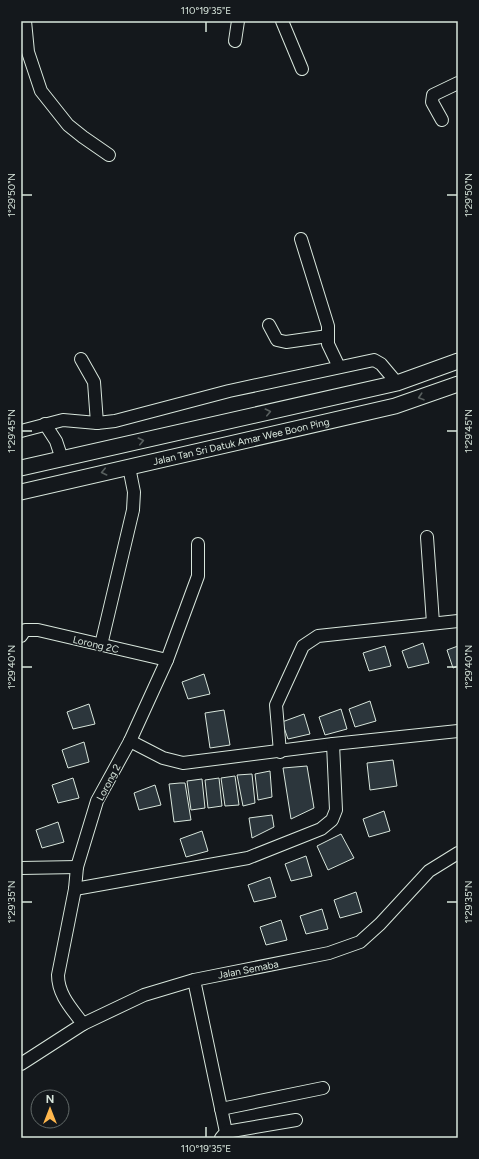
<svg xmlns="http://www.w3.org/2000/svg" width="479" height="1159" font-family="Figtree,sans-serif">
  <rect width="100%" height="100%" fill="#14181c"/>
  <g fill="#2c363c" stroke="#d8e6dc">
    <path d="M423 643 429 663 408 668 402 651Z"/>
    <path d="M385 646 391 666 369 671 363 653Z"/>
    <path d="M458 646V666L453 668 447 650Z"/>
    <path d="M204 674 210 694 188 699 182 682Z"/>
    <path d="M370 701 376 721 355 727 349 709Z"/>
    <path d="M89 704 95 724 73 729 67 712Z"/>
    <path d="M341 709 347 729 325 735 319 717Z"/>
    <path d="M224 710 230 745 210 748 205 713Z"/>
    <path d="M304 714 310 734 288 739 282 722Z"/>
    <path d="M84 742 89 762 68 768 62 750Z"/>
    <path d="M393 760 397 786 370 790 367 763Z"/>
    <path d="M307 766 314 808 291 819 283 768Z"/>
    <path d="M270 771 272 797 258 800 255 774Z"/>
    <path d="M252 774 255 803 243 806 237 775Z"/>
    <path d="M235 776 239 805 225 806 221 778Z"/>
    <path d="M73 778 79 798 58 803 52 785Z"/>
    <path d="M219 778 222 806 208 808 205 780Z"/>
    <path d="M202 779 205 808 191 810 187 781Z"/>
    <path d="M180 783H185L191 820 174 822 169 784Z"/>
    <path d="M155 785 161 805 139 810 134 793Z"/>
    <path d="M384 811 390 831 369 837 363 819Z"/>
    <path d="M272 815 274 827 252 838 249 818Z"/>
    <path d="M58 822 64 842 42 848 36 830Z"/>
    <path d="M202 831 208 851 186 857 180 839Z"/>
    <path d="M341 834 354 858 328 870 317 846Z"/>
    <path d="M306 856 312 876 291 881 285 864Z"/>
    <path d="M270 877 276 897 254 902 248 885Z"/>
    <path d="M356 892 362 912 340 918 334 900Z"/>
    <path d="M322 909 328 929 306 934 300 916Z"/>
    <path d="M281 920 287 940 266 945 260 927Z"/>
  </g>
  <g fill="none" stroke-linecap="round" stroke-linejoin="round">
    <g stroke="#d8e6dc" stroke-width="14">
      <g id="minor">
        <path d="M25 21 28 52 41 91 68 125 83 137 109 155"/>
        <path d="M282 21 302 69"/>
        <path d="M235 41 238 21"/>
        <path d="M442 120 432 102 433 95 458 83"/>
        <path d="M301 239 328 326V344L339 367"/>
        <path d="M269 325 277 340 286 342 328 336"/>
        <path d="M81 359 94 382 97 423"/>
        <path d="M45 424 56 441 62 459"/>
        <path d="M21 431 63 420 97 423 115 421 229 391 374 360 381 364 397 383"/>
        <path d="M427 537 433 623"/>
        <path d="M21 636 25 630H38L167 660"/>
        <path d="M101 645 133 510 134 492 129 467"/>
        <path d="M130 741 163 758 183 763 333 744 458 731"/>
        <path d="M280 752 276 705 303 646 318 636 458 621"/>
        <path d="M21 868 77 867"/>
        <path d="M75 889 248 858 321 829 332 820 336 810 333 744"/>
        <path d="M194 980 226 1132 221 1138"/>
        <path d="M83 1024C72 1009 58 995 58 975L75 889 77 867 97 801 130 741 167 660 198 576V544"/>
        <path d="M21 1064 83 1024 144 995 194 980 329 953 360 942 380 924 429 871 458 853"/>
        <path d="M221 1109 323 1088"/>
        <path d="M226 1132 296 1120"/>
      </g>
    </g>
    <g stroke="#d8e6dc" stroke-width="17">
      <g id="major">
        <path d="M21 468 397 383 458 361"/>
        <path d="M21 492 395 406 458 384"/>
      </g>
    </g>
    <use href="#minor" stroke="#14181c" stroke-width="12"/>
    <use href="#major" stroke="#14181c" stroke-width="15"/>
  </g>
  <defs><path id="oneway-chevron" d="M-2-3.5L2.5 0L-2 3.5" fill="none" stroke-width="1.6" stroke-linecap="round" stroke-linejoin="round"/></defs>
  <g stroke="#59605f">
    <use href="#oneway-chevron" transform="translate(421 397) rotate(162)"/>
    <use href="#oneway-chevron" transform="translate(268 412) rotate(-13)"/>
    <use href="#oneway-chevron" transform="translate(141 441) rotate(-13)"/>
    <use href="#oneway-chevron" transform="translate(104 472) rotate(167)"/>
  </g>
  <path fill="none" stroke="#d8e6dc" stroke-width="1.5" d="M206 22V32M22 195H32M447 195H457M22 431H32M447 431H457M22 667H32M447 667H457M22 902H32M447 902H457M206 1127V1137"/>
  <g text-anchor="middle" stroke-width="3" stroke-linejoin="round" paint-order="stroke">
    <g font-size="10" fill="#d8e6dc" stroke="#14181c">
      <text transform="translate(241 441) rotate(-13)" y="4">Jalan Tan Sri Datuk Amar Wee Boon Ping</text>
      <text transform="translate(96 644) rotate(13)" y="4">Lorong 2C</text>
      <text transform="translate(108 782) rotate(-62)" y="4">Lorong 2</text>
      <text transform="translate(248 969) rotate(-11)" y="4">Jalan Semaba</text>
    </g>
  </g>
  <rect width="479" height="1159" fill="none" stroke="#14181c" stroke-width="44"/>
  <g transform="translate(50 1109)"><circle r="19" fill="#14181c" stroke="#626a69"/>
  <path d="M0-3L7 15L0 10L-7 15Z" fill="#ffb74d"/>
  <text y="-6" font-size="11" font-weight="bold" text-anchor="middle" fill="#d8e6dc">N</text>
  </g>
  <rect x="22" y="22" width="435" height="1115" fill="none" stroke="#d8e6dc" stroke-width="1.5"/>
  <g font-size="10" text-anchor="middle" fill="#d8e6dc">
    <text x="206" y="14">110°19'35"E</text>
    <text transform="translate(11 195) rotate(-90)" y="4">1°29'50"N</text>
    <text transform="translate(468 195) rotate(-90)" y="4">1°29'50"N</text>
    <text transform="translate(11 431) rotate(-90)" y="4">1°29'45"N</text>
    <text transform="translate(468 431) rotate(-90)" y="4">1°29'45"N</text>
    <text transform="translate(11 667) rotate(-90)" y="4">1°29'40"N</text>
    <text transform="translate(468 667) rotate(-90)" y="4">1°29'40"N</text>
    <text transform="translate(11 902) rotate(-90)" y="4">1°29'35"N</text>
    <text transform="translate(468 902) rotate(-90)" y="4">1°29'35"N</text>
    <text x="206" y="1152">110°19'35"E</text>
  </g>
</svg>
